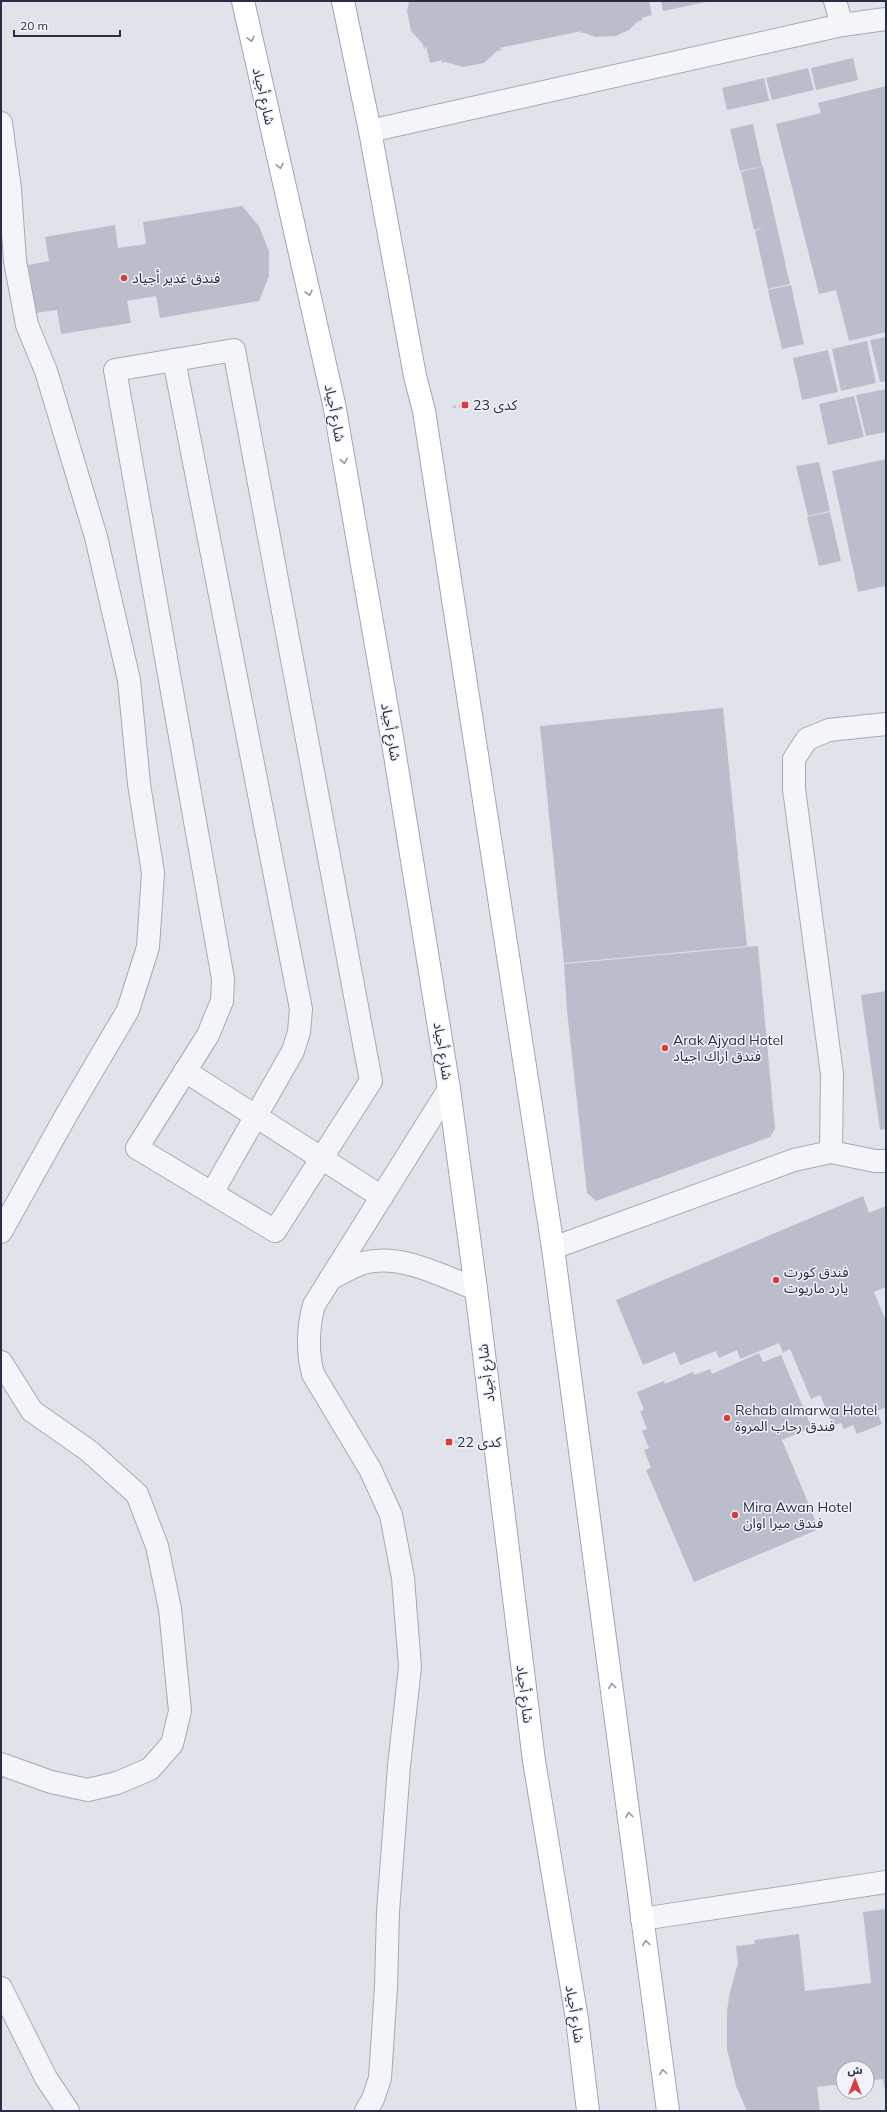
<svg xmlns="http://www.w3.org/2000/svg" width="887" height="2112" font-family="Mulish,'Noto Sans Arabic',sans-serif">
  <rect width="100%" height="100%" fill="#e1e3eb"/>
  <g fill="#babecb">
    <path d="M409 1H649L652 15 641 18 643 20 638 21 629 30 616 36 595 37 585 33H580L582 31 499 48 503 50 497 51 484 63 463 67 446 62 441 63 443 60 430 63 426 46 424 50 423 44 411 31 407 11Z"/>
    <path d="M661 1H706V2L663 11Z"/>
    <path d="M853 58 858 80 816 90 811 68Z"/>
    <path d="M808 68 814 90 772 100 766 78Z"/>
    <path d="M764 78 769 101 727 110 722 88Z"/>
    <path d="M886 86V332L849 341 836 290 819 294 776 124 821 113 818 103Z"/>
    <path d="M753 124 762 166 740 171 730 129Z"/>
    <path d="M763 166 790 284 768 289 755 231 765 228 754 230 741 172Z"/>
    <path d="M242 206 259 226 269 251V276L259 301 160 318 156 296 127 301 131 323 61 334 57 310 36 313 28 265 49 261 45 237 115 225 118 248 146 244 143 222Z"/>
    <path d="M791 285 804 344 782 349 768 290Z"/>
    <path d="M886 337V381L880 382 870 340Z"/>
    <path d="M867 341 876 383 841 391 832 349Z"/>
    <path d="M828 350 838 392 802 400 793 358Z"/>
    <path d="M886 389V432L866 436 856 395Z"/>
    <path d="M854 396 864 437 828 445 819 404Z"/>
    <path d="M886 459V586L858 592 832 471Z"/>
    <path d="M819 462 830 511 808 516 796 466Z"/>
    <path d="M830 512 841 561 819 566 807 517Z"/>
    <path d="M723 708 747 946 564 963 540 726Z"/>
    <path d="M758 946 775 1129 770 1137 596 1201 587 1193 567 1011 564 964Z"/>
    <path d="M886 991V1129L880 1130 861 995Z"/>
    <path d="M863 1196 869 1213 886 1206V1287L874 1292 886 1321V1407L877 1411 882 1424 857 1434 853 1425 844 1429 841 1423 833 1425 820 1395 811 1399 790 1349 783 1353 779 1343 740 1359 737 1350 719 1358 716 1351 680 1365 675 1352 643 1365 616 1300Z"/>
    <path d="M759 1353 763 1362 781 1355 812 1428 782 1440 819 1529 694 1582 646 1470 651 1468 644 1450 649 1448 642 1431 647 1429 640 1411 644 1410 637 1392 664 1381 665 1384 693 1372 694 1375 710 1369 712 1374Z"/>
    <path d="M886 1909V2096L883 2079 867 2081V2068H843V2084L817 2087 820 2111H747L736 2086 727 2049V2011L730 1992 738 1963 736 1946 755 1944 754 1940 799 1934 805 1991 871 1983 863 1912Z"/>
  </g>
  <g fill="none" stroke-linecap="round" stroke-linejoin="round">
    <g stroke="#a6a9b6" stroke-width="24">
      <g id="minor">
        <path d="M835 1 842 25"/>
        <path d="M1 123 10 189 15 261 27 325 46 371 96 537 129 680 139 784 153 873 148 947 128 1010 68 1112 1 1232"/>
        <path d="M370 131 842 25 886 19"/>
        <path d="M234 350 371 1081 275 1231 137 1148 208 1035 222 1001 223 979 115 370Z"/>
        <path d="M174 360 301 1009 299 1032 293 1051 212 1193"/>
        <path d="M185 1071 382 1197"/>
        <path d="M831 1152 875 1161H886"/>
        <path d="M553 1248 794 1160 831 1152 832 1074 794 789V759L807 739 829 730 886 724"/>
        <path d="M330 1279C340 1274 352 1267 363 1263 401 1253 442 1276 476 1289"/>
        <path d="M1 1362 32 1411 89 1451 137 1494 157 1546 170 1609 180 1711 172 1744 150 1769 117 1783 88 1790 51 1782 1 1764"/>
        <path d="M642 1919 886 1882"/>
        <path d="M1 1988 46 2078 68 2111"/>
        <path d="M366 2111 373 2099 380 2078 386 1987 388 1912 399 1766 410 1667 403 1578 391 1515 370 1469 313 1374C307 1352 308 1326 314 1305L449 1089"/>
      </g>
    </g>
    <g stroke="#9fa5b8" stroke-width="24">
      <g id="major">
        <path d="M243 1 334 404 393 743 449 1089 476 1289 534 1761 577 2019 588 2111"/>
        <path d="M343 1 370 131 415 376 424 411 553 1248 668 2111"/>
      </g>
    </g>
    <g stroke="#bfc1ca" stroke-width="2.5" stroke-dasharray="3 3" stroke-linecap="butt">
      <path d="M453 407 465 405"/>
      <path d="M449 1442H464"/>
    </g>
    <use href="#minor" stroke="#f4f5f9" stroke-width="22"/>
    <use href="#major" stroke="#fff" stroke-width="22"/>
  </g>
  <defs><path id="oneway-chevron" d="M-2-3.5L2.5 0L-2 3.5" fill="none" stroke-width="1.6" stroke-linecap="round" stroke-linejoin="round"/></defs>
  <g stroke="#9496a2">
    <use href="#oneway-chevron" transform="translate(251 39) rotate(77)"/>
    <use href="#oneway-chevron" transform="translate(280 166) rotate(77)"/>
    <use href="#oneway-chevron" transform="translate(309 293) rotate(77)"/>
    <use href="#oneway-chevron" transform="translate(344 461) rotate(80)"/>
    <use href="#oneway-chevron" transform="translate(612 1686) rotate(-98)"/>
    <use href="#oneway-chevron" transform="translate(629 1815) rotate(-97)"/>
    <use href="#oneway-chevron" transform="translate(646 1943) rotate(-98)"/>
    <use href="#oneway-chevron" transform="translate(663 2072) rotate(-98)"/>
  </g>
  <g fill="#da3c3d" stroke="#f1f3f8" stroke-width="1.5">
    <circle cx="124" cy="278" r="4"/>
    <rect x="461" y="401" width="8" height="8" rx="2"/>
    <circle cx="665" cy="1048" r="4"/>
    <circle cx="776" cy="1280" r="4"/>
    <circle cx="727" cy="1418" r="4"/>
    <rect x="445" y="1438" width="8" height="8" rx="2"/>
    <circle cx="735" cy="1515" r="4"/>
  </g>
  <g text-anchor="middle" stroke-width="3" stroke-linejoin="round" paint-order="stroke">
    <g font-size="14" fill="#282e44" stroke="#f1f3f8">
      <text transform="translate(264 96) rotate(77)" y="5">شارع أجياد</text>
      <text transform="translate(335 413) rotate(79)" y="5">شارع أجياد</text>
      <text transform="translate(391 732) rotate(80)" y="5">شارع أجياد</text>
      <text transform="translate(443 1051) rotate(81)" y="5">شارع أجياد</text>
      <text transform="translate(486 1373) rotate(-97)" y="5">شارع أجياد</text>
      <text transform="translate(525 1694) rotate(83)" y="5">شارع أجياد</text>
      <text transform="translate(575 2014) rotate(81)" y="5">شارع أجياد</text>
    </g>
    <g font-size="14" fill="#282e44" stroke="#f1f3f8" text-anchor="start">
      <text x="132" y="283">فندق غدير أجياد</text>
      <text x="473" y="410">كدى 23</text>
      <text x="673" y="1045">Arak Ajyad Hotel<tspan x="673" dy="16">فندق اراك اجياد</tspan></text>
      <text x="784" y="1277">فندق كورت<tspan x="784" dy="16">يارد ماريوت</tspan></text>
      <text x="735" y="1415">Rehab almarwa Hotel<tspan x="735" dy="16">فندق رحاب المروة</tspan></text>
      <text x="457" y="1447">كدى 22</text>
      <text x="743" y="1512">Mira Awan Hotel<tspan x="743" dy="16">فندق ميرا اوان</tspan></text>
    </g>
  </g>
  <rect width="887" height="2112" fill="none" stroke="#282e44" stroke-width="4"/>
  <g transform="translate(855 2080)"><circle r="19" fill="#f1f3f8" stroke="#a1a4b0"/>
  <path d="M0-3L7 15L0 10L-7 15Z" fill="#da3c3d"/>
  <text y="-6" font-size="11" font-weight="bold" text-anchor="middle" fill="#282e44">ش</text>
  </g>
  <path d="M14 30v6h106v-6" fill="none" stroke="#282e44" stroke-width="2"/>
  <text x="20" y="30" font-size="12" fill="#282e44" stroke="#f1f3f8" stroke-width="3" paint-order="stroke">20 m</text>
</svg>
